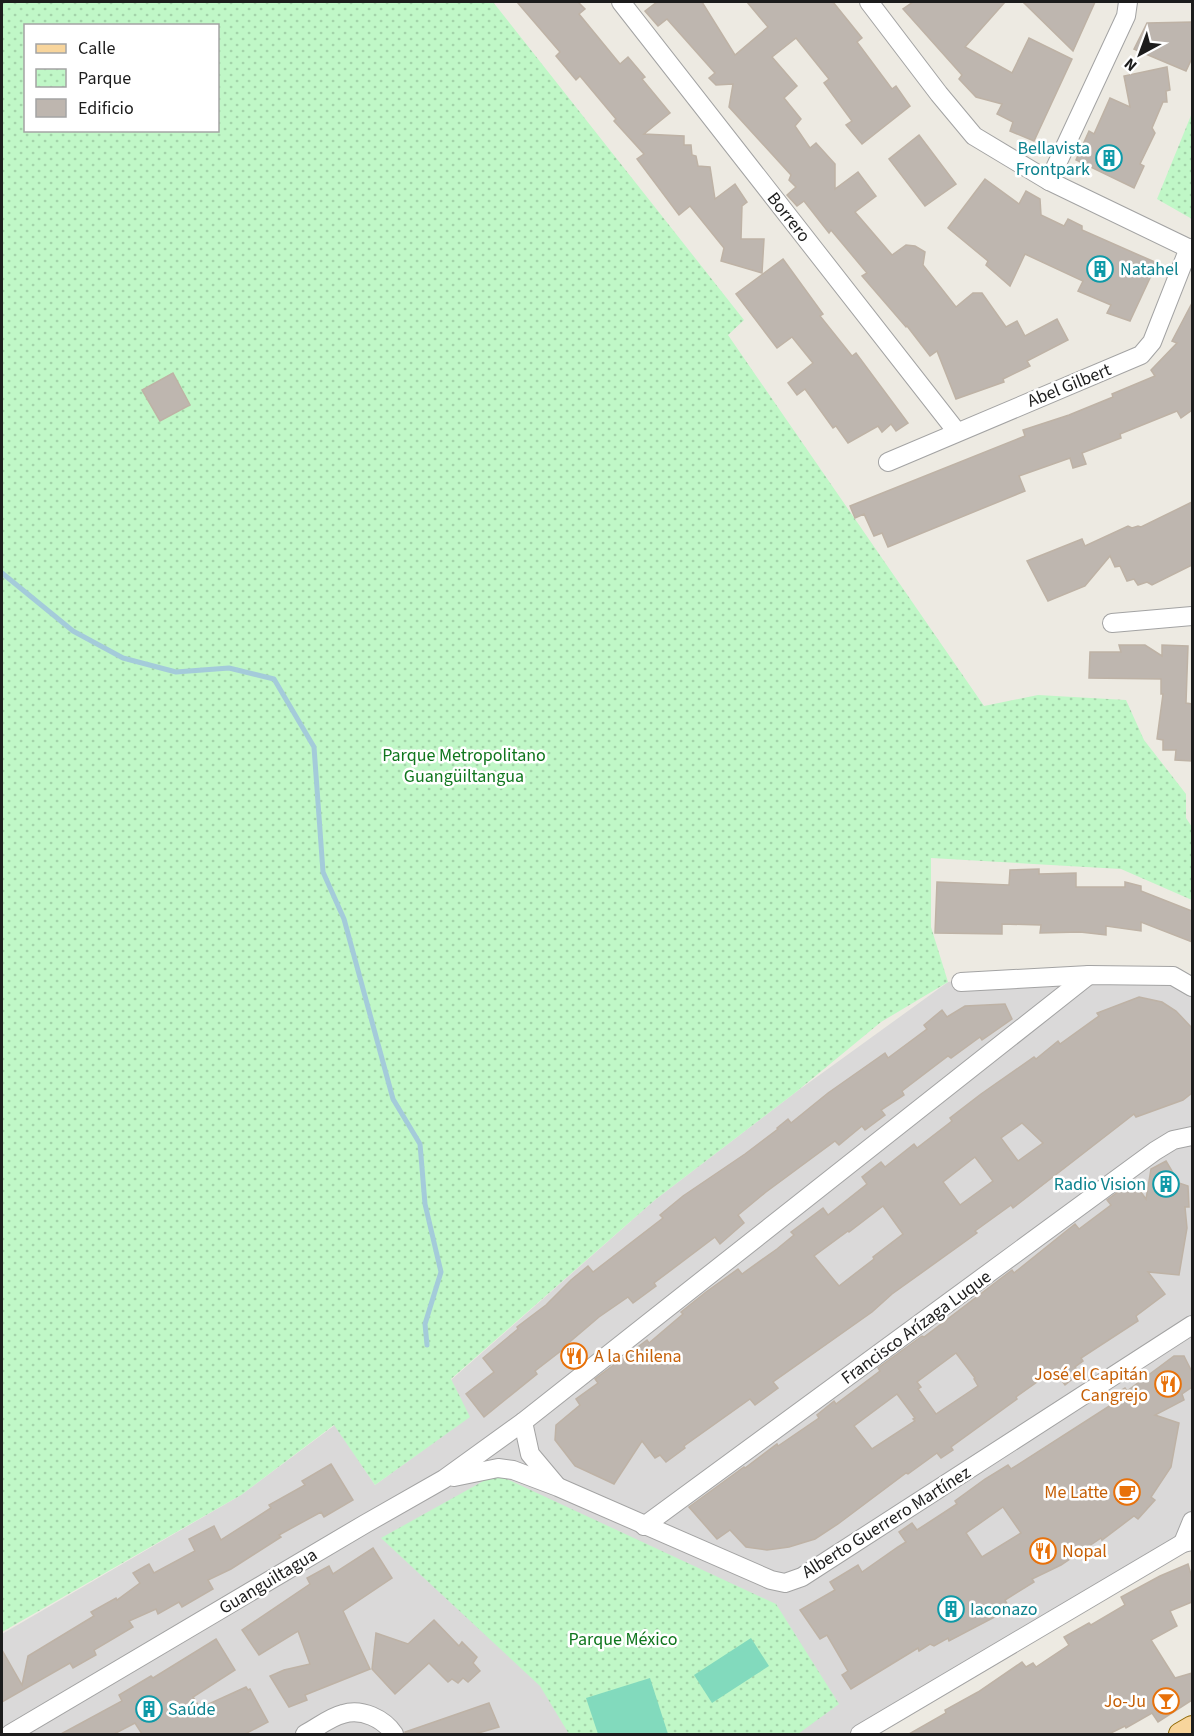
<svg xmlns="http://www.w3.org/2000/svg" width="1194" height="1736" font-family="'Source Sans 3',sans-serif">
  <defs>
    <pattern id="park-dots" width="8" height="8" patternUnits="userSpaceOnUse" patternTransform="scale(1.5)"><rect width="8" height="8" fill="#c0f7c7"/><path d="M2 2h.1M6 6h.1" fill="none" stroke="#a4d3aa" stroke-width="1.8" stroke-linecap="round"/></pattern>
  </defs>
  <rect width="100%" height="100%" fill="#edeae2"/>
  <path fill="#dad9d9" d="M1178 977 1192 991V1509L1176 1549 860 1734H2V1634L241 1495 335 1425 375 1485 469 1417 451 1380 656 1199 796 1092 948 982 963 980Z"/>
  <g fill="url(#park-dots)" fill-rule="evenodd">
    <path d="M2 2H493L744 320 728 335 984 706 1038 695 1126 700 1144 740 1186 794V818L1192 827V900L1121 869 931 858V927L948 982 881 1022 796 1092 656 1199 451 1379 470 1417 375 1485 334 1425 241 1495 2 1632ZM26 26H218V130H26Z"/>
    <path d="M1192 113V219L1157 199Z"/>
    <path d="M496 1474 776 1604 839 1704 798 1734H569L540 1686 381 1538Z"/>
  </g>
  <g fill="#82dabd">
    <path d="M751 1638 769 1666 712 1703 694 1675Z"/>
    <path d="M650 1678 668 1734H598L586 1698Z"/>
  </g>
  <g fill="none" stroke-linecap="round" stroke-linejoin="round">
    <path stroke="#a4cbda" stroke-width="5" d="M2 573 73 631 123 658 176 672 229 668 274 679 314 747 323 872 344 919 393 1099 420 1144 425 1204 441 1272 425 1324 427 1345"/>
  </g>
  <g fill="#beb6af" stroke="#beb2a5" stroke-width="1.5" fill-rule="evenodd">
    <path d="M517 2H578L585 9 579 14 620 64 628 57 645 77 642 79 670 113 644 134 684 136V145H691L692 155 696 156 698 166 710 167 715 199 735 184 747 202 742 206 741 239H764L762 273 721 261 724 248 690 206 679 215 637 159 644 154 614 121 616 119 580 76 576 80 556 56 560 52Z"/>
    <path d="M657 2H702L735 55 768 27 747 2H833L862 38 857 42 892 89 896 86 910 106 862 144 846 125 852 121 824 83 829 79 796 38 772 57 797 86 784 98 801 119 795 126 810 148 816 143 835 164V189L858 172 876 196 855 212 892 255 906 245 915 246 925 252 923 265 956 307 973 293H982L1006 327 1017 321 1025 336 1057 319 1068 340 1027 361 1030 366 1003 379 1004 382 956 399 937 351 930 356 907 326 906 327 862 276 867 273 831 230 829 233 804 201 797 206 787 195 796 187 789 180 791 175 729 107 733 84 716 85 709 78 715 73 667 19 658 26 645 11Z"/>
    <path d="M913 2H1005L965 47 1012 73 1029 38 1072 59 1034 141 1010 131 1013 122 997 114 1002 104 976 97 959 79 962 75 903 9Z"/>
    <path d="M1023 2H1095L1073 51Z"/>
    <path d="M1192 22V58L1186 71 1134 49 1147 23Z"/>
    <path d="M1167 67 1170 90 1166 91 1167 102H1163L1152 128 1155 133 1140 164 1144 166 1134 188 1076 160 1089 131 1094 134 1110 98 1130 107 1124 76Z"/>
    <path d="M919 135 956 184 925 206 889 159Z"/>
    <path d="M985 179 1019 204 1026 191 1040 199 1041 215 1064 226 1068 219 1082 226V230L1157 263 1130 321 1107 313 1111 305 1078 291 1083 281 1025 254 1010 286 986 265 988 261 948 228Z"/>
    <path d="M783 259 823 314 820 316 852 356 856 353 908 423 896 431 891 424 882 432 878 426 848 443 836 426 833 428 805 389 797 395 788 383 813 363 792 337 777 348 736 294Z"/>
    <path d="M1192 303V410L1181 418 1177 411 1120 434 1121 438 1082 453 1086 464 1073 468 1070 458 1019 476 1025 491 888 547 882 533 874 536 864 514 855 518 850 506 1025 436 1023 430 1069 415 1113 397 1112 394 1155 376 1151 370 1177 343 1172 341Z"/>
    <path d="M173 373 190 405 160 421 142 390Z"/>
    <path d="M1192 502V565L1152 585 1147 582 1138 585 1134 579 1127 581 1120 566 1115 567 1110 556 1085 586 1048 601 1027 561 1082 539 1085 546 1128 526 1132 528 1138 526 1141 527Z"/>
    <path d="M1119 645H1145L1162 656V645L1188 646 1186 703 1192 704V761L1175 760 1176 750H1163V740L1157 739 1163 694H1161V679L1089 678 1090 652H1121Z"/>
    <path d="M1039 869V874L1076 873V887H1125V882L1141 886V891L1192 911V942L1141 922V931L1106 926V935L1080 932 1040 933 1041 925 1002 924V934L935 933 937 882 1009 885 1010 870Z"/>
    <path d="M1139 997 1162 1002 1176 1011 1192 1028V1093L1183 1100 1136 1117 1134 1114 1013 1208 1011 1205 975 1231 977 1233 892 1294 872 1312 773 1382 778 1388 755 1405 750 1399 684 1446 685 1448 666 1462 660 1455 655 1458 642 1441 614 1484 575 1466 555 1440 556 1425 580 1405 576 1399 598 1383 595 1379 647 1340 649 1343 683 1314 681 1312 706 1292 738 1269 742 1274 777 1249 794 1235 791 1232 823 1208 828 1215 867 1184 862 1177 881 1162 885 1167 914 1144 917 1148 952 1121 950 1118 981 1094 1034 1057 1036 1059 1058 1041 1060 1044 1099 1016 1097 1013ZM1022 1123 1043 1143 1018 1161 1001 1138ZM975 1157 993 1181 960 1205 943 1182ZM883 1206 903 1234 873 1257 874 1259 839 1286 814 1256 848 1231 849 1232Z"/>
    <path d="M1005 1004 1012 1019 982 1040 980 1037 951 1058 948 1056 902 1091 904 1095 881 1110 885 1115 865 1130 862 1126 839 1145 835 1141 766 1192 738 1215 744 1223 720 1244 715 1237 654 1283 656 1286 633 1303 628 1297 599 1317 565 1346 566 1347 535 1371 537 1374 484 1417 466 1394 494 1372 483 1358 518 1329 517 1327 546 1305 571 1280 588 1266 593 1272 663 1218 660 1215 683 1196 745 1154 778 1129 777 1128 788 1119 791 1123 828 1093 885 1053 888 1058 927 1029 924 1025 942 1010 947 1017 965 1006Z"/>
    <path d="M1166 1161 1179 1183 1188 1186 1189 1207H1185L1187 1228 1179 1275 1148 1272 1165 1294 1136 1316 1138 1321 1081 1358 1083 1361 1075 1367 1080 1373 1065 1385 1054 1370 1016 1397 1017 1399 951 1447 953 1450 941 1458 937 1453 908 1474 906 1473 838 1524 815 1539 789 1547 767 1550 746 1547 730 1530 717 1539 689 1507 744 1467 745 1468 777 1444 778 1446 819 1418 817 1415 834 1401 836 1404 880 1371 878 1368 922 1336 924 1337 1012 1270 1014 1273 1075 1224 1079 1229 1111 1205 1107 1200 1133 1181 1146 1199 1151 1169ZM956 1353 975 1378 974 1379 978 1386 936 1414 918 1389 921 1387 917 1382ZM897 1394 915 1418 913 1419 915 1421 872 1449 854 1426Z"/>
    <path d="M1174 1356H1184L1192 1372V1387L1182 1394 1184 1400 1155 1415 1179 1423 1171 1467 1151 1497 1155 1500 1138 1519 1134 1516 1102 1540 1101 1538 1061 1565 1032 1579 1034 1582 1005 1600 1010 1609 949 1641 948 1638 934 1646 930 1644 919 1651 918 1648 851 1689 842 1675 848 1671 827 1635 820 1639 800 1610 835 1590 830 1582 858 1565 862 1572 898 1547 906 1542 899 1532 912 1523 917 1530 957 1504 955 1501 985 1479 1008 1465 1011 1469 1111 1405 1107 1399 1125 1388 1127 1391ZM1003 1507 1021 1533 982 1557 966 1533Z"/>
    <path d="M331 1464 353 1500 324 1517 321 1512 279 1535 281 1537 231 1569 208 1580 213 1589 182 1607 179 1602 158 1614 156 1609 129 1621 133 1627 94 1650 96 1655 73 1668 70 1663 2 1702V1650L22 1685 28 1656 94 1616 91 1612 116 1598 117 1600 140 1583 133 1573 149 1564 154 1573 195 1551 189 1539 214 1526 221 1540 271 1508 269 1505 305 1485 302 1481Z"/>
    <path d="M373 1548 392 1578 343 1611 370 1669 305 1695 307 1700 289 1707 270 1676 284 1670 310 1664 298 1631 259 1655 242 1630 310 1584 307 1578 329 1566 333 1574Z"/>
    <path d="M1188 1564 1192 1578V1602L1170 1611 1177 1626 1151 1640 1175 1678 1192 1673V1700L1158 1722 1152 1713 1126 1728 1125 1726 1109 1734H909L946 1713 945 1710 978 1692 1022 1662 1026 1667 1033 1663 1036 1667 1069 1645 1064 1637 1089 1623 1091 1625 1125 1605 1121 1597 1160 1576Z"/>
    <path d="M434 1620 459 1646 462 1642 477 1657 473 1663 480 1671 468 1682 463 1678 458 1683 452 1679 448 1682 429 1663 395 1694 372 1669 376 1633 408 1644Z"/>
    <path d="M216 1639 235 1670 193 1697 200 1708 246 1687 248 1690 250 1689 268 1722 245 1734H142L135 1723 114 1734H61L122 1701 119 1695 151 1676 153 1678Z"/>
    <path d="M489 1703 499 1727 475 1734H405V1732Z"/>
  </g>
  <g fill="none" stroke-linecap="round" stroke-linejoin="round">
    <g stroke="#a3a3a3" stroke-width="20">
      <g id="minor">
        <path d="M621 2 957 432"/>
        <path d="M869 2 939 94 974 136 1049 181 1192 250"/>
        <path d="M1049 181 1126 16 1128 2"/>
        <path d="M888 462 1141 355 1152 342 1189 248"/>
        <path d="M1112 623 1192 616"/>
        <path d="M961 982 1089 975 1173 976 1192 987"/>
        <path d="M523 1422 530 1454 556 1485"/>
        <path d="M454 1477 498 1468 513 1470 558 1487 771 1580 785 1583 802 1577 1192 1325"/>
        <path d="M644 1526 1155 1151 1173 1140 1192 1136"/>
        <path d="M1183 1543 1192 1521"/>
        <path d="M10 1734 365 1524 444 1479 523 1422 1089 975"/>
        <path d="M305 1734C317 1728 330 1717 343 1714 362 1708 384 1719 394 1734"/>
        <path d="M860 1734 1183 1543 1192 1541"/>
      </g>
    </g>
    <g stroke="#906905" stroke-width="24">
      <path id="major" d="M1180 1734 1192 1727"/>
    </g>
    <use href="#minor" stroke="#fff" stroke-width="18"/>
    <use href="#major" stroke="#f8d59c" stroke-width="22"/>
  </g>
  <defs>
    <g id="building-ring" transform="scale(1.35)"><circle r="9.5" fill="#fff" stroke="#0f9aa8" stroke-width="1.5"/><path d="M-4-6H4V6H1V3H-1V6H-4ZM-2.5-4.3h1.7v1.8h-1.7ZM.8-4.3h1.7v1.8H.8ZM-2.5-1h1.7V.8h-1.7ZM.8-1h1.7V.8H.8Z" fill="#0f9aa8"/></g>
    <g id="restaurant-ring" transform="scale(1.35)"><circle r="9.5" fill="#fff" stroke="#e8710a" stroke-width="1.5"/><path d="M-5-6h1v4h1v-4h1v4h1v-4h1v5L-1.5 .5V6h-2V.5L-5-1ZM5-6V6H3V1.5H1.5Q1.5-4 5-6Z" fill="#e8710a"/></g>
    <g id="cafe-ring" transform="scale(1.35)"><circle r="9.5" fill="#fff" stroke="#e8710a" stroke-width="1.5"/><path d="M-5.5-4.5H6V0H3Q3 3.5 0 3.5H-2.5Q-5.5 3.5-5.5 0ZM3-3.2v2h1.7v-2ZM-6 4.5H4V6H-6Z" fill="#e8710a"/></g>
    <g id="bar-ring" transform="scale(1.35)"><circle r="9.5" fill="#fff" stroke="#e8710a" stroke-width="1.5"/><path d="M-6-5H6L.8 .8V4.5H3.5V6h-7V4.5H-.8V.8Z" fill="#e8710a"/></g>
  </defs>
  <g fill-rule="evenodd">
    <use href="#building-ring" x="1109" y="158"/>
    <use href="#building-ring" x="1100" y="269"/>
    <use href="#building-ring" x="1166" y="1184"/>
    <use href="#restaurant-ring" x="574" y="1356"/>
    <use href="#restaurant-ring" x="1168" y="1384"/>
    <use href="#cafe-ring" x="1127" y="1492"/>
    <use href="#restaurant-ring" x="1043" y="1551"/>
    <use href="#building-ring" x="951" y="1609"/>
    <use href="#bar-ring" x="1166" y="1701"/>
    <use href="#building-ring" x="149" y="1709"/>
  </g>
  <g text-anchor="middle" stroke-width="5" stroke-linejoin="round" paint-order="stroke">
    <g font-size="18" fill="#0d838f" stroke="#fff" text-anchor="start">
      <text x="1090" y="154" text-anchor="end">Bellavista<tspan x="1090" dy="21">Frontpark</tspan></text>
      <text x="1120" y="275">Natahel</text>
      <text x="1146" y="1190" text-anchor="end">Radio Vision</text>
      <text x="970" y="1615">Iaconazo</text>
      <text x="168" y="1715">Saúde</text>
    </g>
    <g font-size="18" fill="#1c1c1c" stroke="#fff">
      <text transform="translate(789 217) rotate(52)" y="6">Borrero</text>
      <text transform="translate(1069 385) rotate(-22)" y="6">Abel Gilbert</text>
      <text transform="translate(916 1327) rotate(-36)" y="6">Francisco Arízaga Luque</text>
      <text transform="translate(886 1522) rotate(-32)" y="6">Alberto Guerrero Martínez</text>
      <text transform="translate(268 1581) rotate(-31)" y="6">Guanguiltagua</text>
    </g>
    <g font-size="18" fill="#0f761d" stroke="#fff">
      <text x="464" y="761">Parque Metropolitano<tspan x="464" dy="21">Guangüiltangua</tspan></text>
      <text x="623" y="1645">Parque México</text>
    </g>
    <g font-size="18" fill="#c56008" stroke="#fff" text-anchor="end">
      <text x="594" y="1362" text-anchor="start">A la Chilena</text>
      <text x="1148" y="1380">José el Capitán<tspan x="1148" dy="21">Cangrejo</tspan></text>
      <text x="1108" y="1498">Me Latte</text>
      <text x="1062" y="1557" text-anchor="start">Nopal</text>
      <text x="1146" y="1707">Jo-Ju</text>
    </g>
  </g>
  <rect width="1194" height="1736" fill="none" stroke="#1c1c1c" stroke-width="6"/>
  <rect x="24" y="24" width="195" height="108" fill="#ffffff" stroke="#a4a4a4" stroke-width="1.5"/>
  <rect x="36" y="44" width="30" height="9" fill="#f8d59c" stroke="#a4a4a4" stroke-width="1.5"/>
  <text x="78" y="54" font-size="18" fill="#1c1c1c">Calle</text>
  <rect x="36" y="69" width="30" height="18" fill="url(#park-dots)" stroke="#a4a4a4" stroke-width="1.5"/>
  <text x="78" y="84" font-size="18" fill="#1c1c1c">Parque</text>
  <rect x="36" y="99" width="30" height="18" fill="#beb6af" stroke="#a4a4a4" stroke-width="1.5"/>
  <text x="78" y="114" font-size="18" fill="#1c1c1c">Edificio</text>
  <g transform="translate(1140 54) rotate(221)" stroke="#ffffff" stroke-width="4.5" paint-order="stroke">
  <path d="M0-4.5L10 22L0 15L-10 22Z" fill="#1c1c1c"/>
  <text y="-9" font-size="16" font-weight="bold" text-anchor="middle" fill="#1c1c1c">N</text>
  </g>
</svg>
